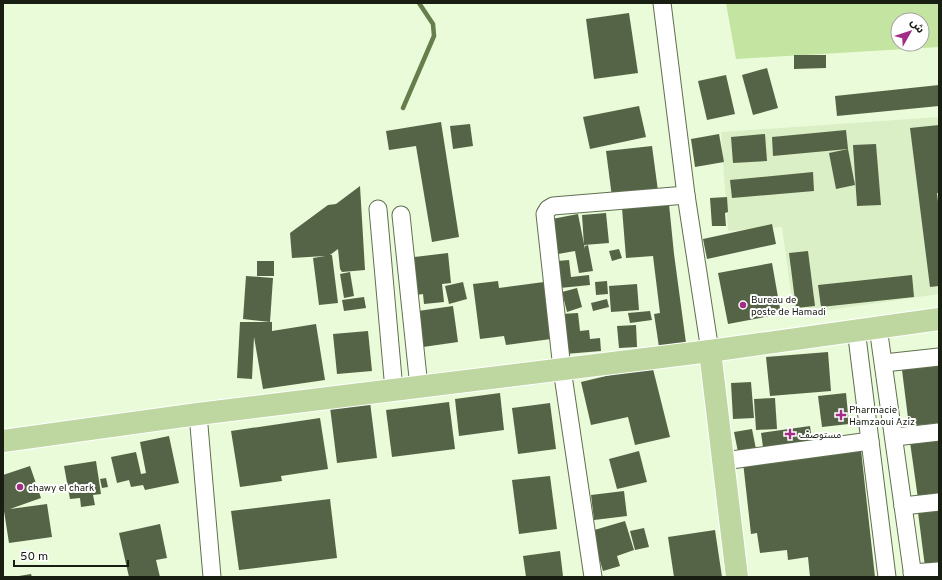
<svg xmlns="http://www.w3.org/2000/svg" width="942" height="580" font-family="Overpass,'Noto Sans Arabic',sans-serif">
  <rect width="100%" height="100%" fill="#eafbd9"/>
  <path fill="#dbefc6" d="M939 117V294L794 315 782 227 728 231 721 132Z"/>
  <path fill="#c4e5a1" fill-rule="evenodd" d="M726 3H939V47L736 59ZM898 20H922V44H898Z"/>
  <g fill="none" stroke-linecap="round" stroke-linejoin="round">
    <path stroke="#667e4c" stroke-width="4.5" d="M403 108 434 36 433 24 419 3"/>
  </g>
  <g fill="#556446">
    <path d="M629 13 638 73 594 79 586 19Z"/>
    <path d="M794 55H826V68L794 69Z"/>
    <path d="M767 68 778 108 753 115 742 75Z"/>
    <path d="M726 75 735 114 707 120 698 81Z"/>
    <path d="M939 85V106L837 116 835 96Z"/>
    <path d="M639 106 646 137 590 149 583 117Z"/>
    <path d="M441 122 459 237 432 242 416 146 389 150 386 131Z"/>
    <path d="M470 124 473 146 453 149 450 126Z"/>
    <path d="M939 125V193H937L939 210V286L930 287 910 128Z"/>
    <path d="M846 130 848 149 773 156 772 137Z"/>
    <path d="M719 134 724 162 695 167 691 139Z"/>
    <path d="M765 134 767 161 733 163 731 137Z"/>
    <path d="M876 144 881 205 857 206 853 145Z"/>
    <path d="M652 146 658 191 612 197 606 151Z"/>
    <path d="M848 149 855 185 836 189 829 153Z"/>
    <path d="M813 172 814 191 732 198 730 180Z"/>
    <path d="M360 186 365 270 342 272 340 269 338 249 330 255H332L338 303 319 305 313 258 325 256 292 258 290 233 328 205 336 204Z"/>
    <path d="M727 197 728 212 725 213 726 226H712L710 198Z"/>
    <path d="M669 204 674 254 686 343 659 347 654 314 660 313 653 256 626 258 622 208Z"/>
    <path d="M606 213 609 243 584 245 582 215Z"/>
    <path d="M578 214 585 249V246L588 245 593 271 579 273 575 251 558 254 552 219Z"/>
    <path d="M772 224 776 244 707 259 703 239Z"/>
    <path d="M619 249 622 258 612 261 609 251Z"/>
    <path d="M808 251 815 306 796 308 789 253Z"/>
    <path d="M448 253 451 283 442 284 444 302 424 304 423 294 410 296 406 258Z"/>
    <path d="M569 260 571 277 589 275 590 285 560 288 557 261Z"/>
    <rect x="257" y="261" width="17" height="15"/>
    <path d="M772 263 781 314 728 324 718 273Z"/>
    <path d="M350 272 354 296 344 298 340 274Z"/>
    <path d="M912 275 914 297 821 307 818 285Z"/>
    <path d="M246 276 273 278 270 322 243 319Z"/>
    <path d="M498 281 499 288 544 282 551 339 506 345 504 336 480 339 473 284Z"/>
    <path d="M607 281 608 294 596 295 595 282Z"/>
    <path d="M463 282 467 299 449 304 445 286Z"/>
    <path d="M637 284 639 310 611 312 609 286Z"/>
    <path d="M577 288 582 307 567 312 562 292Z"/>
    <path d="M364 297 366 308 344 311 342 300Z"/>
    <path d="M607 299 609 307 593 311 591 303Z"/>
    <path d="M453 306 458 342 423 347 418 311Z"/>
    <path d="M650 311 652 320 630 323 628 313Z"/>
    <path d="M578 313 580 331 589 330 590 339 600 338 601 351 565 354 561 314Z"/>
    <path d="M240 322H272V331L316 324 325 380 263 389 254 337 252 379 237 378Z"/>
    <path d="M636 325 637 347 619 348 617 326Z"/>
    <path d="M368 331 372 371 337 374 333 334Z"/>
    <path d="M828 352 831 391 770 396 766 357Z"/>
    <path d="M652 365 670 437 635 445 628 417 591 425 581 382Z"/>
    <path d="M939 365V423L909 426 902 370Z"/>
    <path d="M751 382 754 418 733 419 731 383Z"/>
    <path d="M500 393 504 430 459 436 455 399Z"/>
    <path d="M846 393 849 424 822 427 818 396Z"/>
    <path d="M775 398 777 429 756 430 754 399Z"/>
    <path d="M370 402 377 458 337 463 330 407Z"/>
    <path d="M449 402 455 449 392 457 386 410Z"/>
    <path d="M550 403 556 449 518 454 512 408Z"/>
    <path d="M320 418 328 469 281 476 282 481 240 487 231 431Z"/>
    <path d="M810 426 813 447 764 454 761 433Z"/>
    <path d="M752 429 757 454 739 457 734 432Z"/>
    <path d="M169 436 179 483 145 490 143 485 131 487 129 480 117 483 111 457 136 452 141 474 146 473 140 442Z"/>
    <path d="M939 439V497L918 499 910 442Z"/>
    <path d="M861 450 875 577H810L808 557 788 560 787 550 760 553 757 533 751 534 743 462Z"/>
    <path d="M639 451 647 482 617 489 609 459Z"/>
    <path d="M96 461 101 494 93 495 95 505 81 507 80 498 70 499 64 466Z"/>
    <path d="M30 466 41 498 10 509 47 504 52 537 9 543 4 511H3V475Z"/>
    <path d="M550 476 557 529 519 534 512 480Z"/>
    <path d="M106 478 108 487 102 488 100 479Z"/>
    <path d="M624 491 627 516 594 520 591 495Z"/>
    <path d="M330 499 337 558 239 570 231 511Z"/>
    <path d="M939 509V565L925 567 918 512Z"/>
    <path d="M625 521 634 550 617 556 620 566 603 571 591 531Z"/>
    <path d="M160 524 167 558 156 560 160 577H129L119 533Z"/>
    <path d="M644 528 649 547 635 550 630 531Z"/>
    <path d="M715 530 722 577H674L668 537Z"/>
    <path d="M560 551 563 576 526 577 523 556Z"/>
    <path d="M31 574 32 577H19V576Z"/>
  </g>
  <g fill="none" stroke-linecap="round" stroke-linejoin="round">
    <g stroke="#606f51" stroke-width="19">
      <g id="minor">
        <path d="M662 3 686 195 710 351"/>
        <path d="M378 209 394 390"/>
        <path d="M401 215 419 387"/>
        <path d="M878 327 913 577"/>
        <path d="M856 329 887 577"/>
        <path d="M884 363 939 357"/>
        <path d="M198 414 212 577"/>
        <path d="M895 437 939 432"/>
        <path d="M724 461 870 441"/>
        <path d="M903 506 939 502"/>
        <path d="M912 573 939 571"/>
        <path d="M593 577 562 369 545 214 548 209 553 206 686 195"/>
      </g>
    </g>
    <g stroke="#fff" stroke-width="24">
      <g id="major">
        <path d="M710 351 737 577"/>
        <path d="M3 441 198 414 710 351 939 319"/>
      </g>
    </g>
    <use href="#minor" stroke="#fff" stroke-width="17"/>
    <use href="#major" stroke="#bed7a1" stroke-width="22"/>
  </g>
  <g fill="#a22d86" stroke="#fff" stroke-width="1.5">
    <circle cx="743" cy="305" r="4"/>
    <path d="M839 409h4v4h4v4h-4v4h-4v-4h-4v-4h4z"/>
    <path d="M788 428h4v4h4v4h-4v4h-4v-4h-4v-4h4z"/>
    <circle cx="20" cy="487" r="4"/>
  </g>
  <g text-anchor="middle" stroke-width="4" stroke-linejoin="round" paint-order="stroke">
    <g font-size="10" fill="#181e12" stroke="#fff" text-anchor="start">
      <text x="751" y="303">Bureau de<tspan x="751" dy="12">poste de Hamadi</tspan></text>
      <text x="849" y="413">Pharmacie<tspan x="849" dy="12">Hamzaoui Aziz</tspan></text>
      <text x="799" y="438">مستوصف</text>
      <text x="28" y="491">chawy el chark</text>
    </g>
  </g>
  <rect width="942" height="580" fill="none" stroke="#181e12" stroke-width="8"/>
  <g transform="translate(910 32) rotate(51)"><circle r="19" fill="#ffffff" stroke="#a3a5a0"/>
  <path d="M0-3L7 15L0 10L-7 15Z" fill="#a22d86"/>
  <text y="-6" font-size="11" font-weight="bold" text-anchor="middle" fill="#181e12">ش</text>
  </g>
  <path d="M14 560v6h114v-6" fill="none" stroke="#181e12" stroke-width="2"/>
  <text x="20" y="560" font-size="12" fill="#181e12" stroke="#ffffff" stroke-width="3" paint-order="stroke">50 m</text>
</svg>
